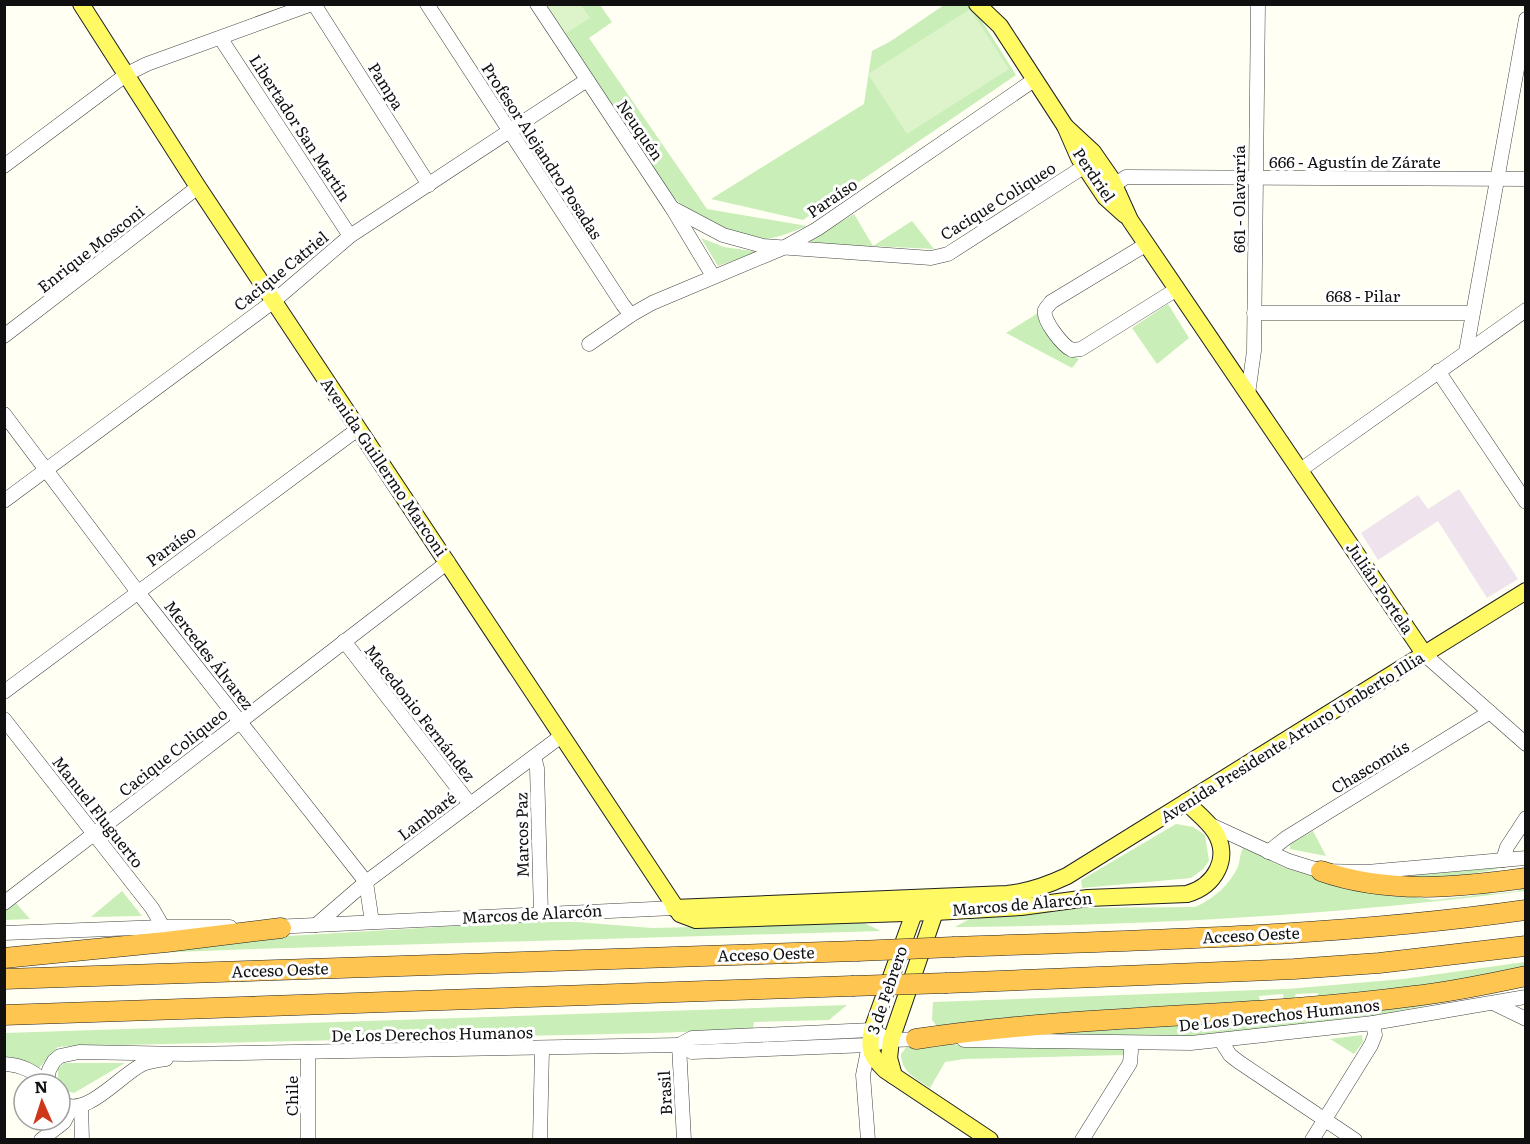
<svg xmlns="http://www.w3.org/2000/svg" width="1530" height="1144" font-family="Literata,serif">
  <rect width="100%" height="100%" fill="#fffff3"/>
  <path fill="#efe4ee" d="M1459 489 1518 579 1487 598 1438 521 1378 560 1361 533 1418 495 1428 509Z"/>
  <g fill="#c9eeb8">
    <path d="M541 5H600L612 22 589 38 707 209 807 226C793 231 777 239 762 239 727 238 695 218 671 195Z"/>
    <path d="M944 5H972L1016 75 803 220 711 199 864 104 872 51 891 41Z"/>
    <path d="M854 214 873 246 912 221 934 249 873 246H818L811 242 812 239Z"/>
    <path d="M701 238 724 247 758 252 718 266Z"/>
    <path d="M1168 304 1189 338 1157 364 1132 328Z"/>
    <path d="M1038 313C1038 334 1063 350 1079 359L1072 368 1006 333Z"/>
    <path d="M1176 824 1193 827 1205 835 1209 861 1203 869 1191 878 1082 888 1081 880Z"/>
    <path d="M1313 831 1326 856 1290 849V844Z"/>
    <path d="M1243 848 1285 868 1351 885 1433 900 1478 895 1489 888 1491 894 1519 891 1518 886 1525 880V891C1336 915 1145 926 955 927L975 916 1074 908 1195 907C1214 899 1229 885 1238 867 1240 860 1240 854 1243 848Z"/>
    <path d="M1498 868V869L1454 877 1378 878Z"/>
    <path d="M122 891 142 916 91 917Z"/>
    <path d="M15 902 30 919 5 920V911Z"/>
    <path d="M522 922H577L652 928 864 923 881 931 252 949 79 956 220 940Z"/>
    <path d="M1525 962V972L1489 980 1318 997V993L1296 994 1292 1003 1284 1004 1283 994 1259 996 1260 1001 950 1028 937 1026 932 1020 933 1002 1287 989 1403 979Z"/>
    <path d="M1525 983V986L1383 1014 1186 1038 979 1033 1274 1020 1485 993Z"/>
    <path d="M847 1005 829 1020 754 1022 753 1029 657 1033 74 1046 58 1047 38 1069 12 1058H5V1033Z"/>
    <path d="M1362 1035 1363 1042 1354 1054 1330 1039Z"/>
    <path d="M932 1044 1123 1049 1124 1055 964 1059 945 1062 930 1088C917 1079 901 1072 901 1054L908 1045Z"/>
    <path d="M64 1063H125L74 1093 66 1091 58 1078V1069Z"/>
  </g>
  <g fill="#ddf4cb">
    <path d="M546 5H581L590 18 565 34Z"/>
    <path d="M970 9 1009 69 907 134 868 74Z"/>
  </g>
  <g fill="none" stroke-linecap="round" stroke-linejoin="round">
    <g stroke="#434343" stroke-width="15">
      <g id="minor">
        <path d="M314 4 429 185"/>
        <path d="M427 4 623 305 631 315"/>
        <path d="M537 4 672 208 713 276"/>
        <path d="M221 39 350 236"/>
        <path d="M4 166 127 74 147 64 312 4"/>
        <path d="M1114 185 1126 177 1526 179"/>
        <path d="M672 208 723 235 763 246 931 258 948 254 1085 166"/>
        <path d="M1147 244 1051 302C1050 304 1045 309 1045 310 1042 320 1063 346 1072 350L1081 349 1177 289"/>
        <path d="M1254 313H1472"/>
        <path d="M4 336 198 187"/>
        <path d="M589 344 631 315 652 303 783 248 817 229 1034 80"/>
        <path d="M1466 352 1526 19"/>
        <path d="M1438 371 1526 502"/>
        <path d="M1248 394 1254 351 1258 4"/>
        <path d="M4 414 137 591 366 882 372 922"/>
        <path d="M1299 471 1526 310"/>
        <path d="M4 501 274 301 350 236 587 80"/>
        <path d="M344 641 470 804"/>
        <path d="M1425 655 1526 744"/>
        <path d="M4 692 358 429"/>
        <path d="M4 719 152 908 163 927"/>
        <path d="M534 757 537 768 541 914"/>
        <path d="M1209 824 1289 861 1321 871 1367 872 1526 858"/>
        <path d="M1268 852 1286 838 1490 712"/>
        <path d="M1503 860 1507 847 1526 818"/>
        <path d="M4 903 448 562"/>
        <path d="M316 925 366 882 560 737"/>
        <path d="M273 927 674 908"/>
        <path d="M4 933 163 927H230"/>
        <path d="M1493 1003 1526 1019"/>
        <path d="M964 1040 1191 1043 1373 1023 1526 997"/>
        <path d="M1221 1041 1230 1055 1239 1062 1355 1140"/>
        <path d="M679 1045 692 1038 872 1030 881 1035"/>
        <path d="M679 1045 684 1140"/>
        <path d="M308 1052V1140"/>
        <path d="M4 1064C23 1065 35 1072 47 1084"/>
        <path d="M47 1083 49 1070 54 1061 60 1056 79 1052 186 1054 679 1045 692 1052 869 1045 891 1040 924 1039"/>
        <path d="M60 1102C84 1121 121 1074 143 1064 150 1061 159 1060 166 1059"/>
        <path d="M81 1106 82 1140"/>
        <path d="M41 1140 64 1122 72 1107"/>
        <path d="M540 1140 542 1049"/>
        <path d="M868 1140 863 1075 869 1045"/>
        <path d="M1082 1140 1130 1063 1131 1051 1130 1043"/>
        <path d="M1312 1140 1371 1045 1375 1035 1373 1023"/>
      </g>
    </g>
    <g stroke="#212121" stroke-width="18">
      <g id="major">
        <path d="M81 4 198 187 680 914 696 920 935 912 1021 907 1088 898 1187 894C1215 886 1231 858 1215 832 1208 821 1196 812 1186 802"/>
        <path d="M977 4 1000 26 1065 126 1079 158 1105 197 1125 215"/>
        <path d="M1065 126 1093 152 1111 178 1130 220 1425 655"/>
        <path d="M919 904 914 913 872 1030C868 1050 871 1056 885 1070L990 1140"/>
        <path d="M674 908 1007 894C1028 892 1048 885 1067 876L1526 591"/>
        <path d="M894 1076 889 1058 891 1040 935 912 933 902"/>
      </g>
    </g>
    <g stroke="#212121" stroke-width="21">
      <g id="highway">
        <path d="M1321 871C1386 894 1458 888 1526 878"/>
        <path d="M954 947C1145 940 1336 937 1526 910"/>
        <path d="M4 958 166 942 281 928"/>
        <path d="M4 979 857 951"/>
        <path d="M947 983 1294 969 1379 963 1526 946"/>
        <path d="M4 1015 852 986"/>
        <path d="M916 1039C1081 1014 1249 1018 1414 996 1451 992 1488 984 1526 976"/>
      </g>
    </g>
    <use href="#minor" stroke="#fff" stroke-width="14"/>
    <use href="#major" stroke="#fffa63" stroke-width="16"/>
    <use href="#highway" stroke="#ffc551" stroke-width="20"/>
    <g stroke="#212121" stroke-width="21" stroke-linecap="butt">
      <g id="highway-bridge">
        <path d="M857 951 954 947"/>
        <path d="M852 986 947 983"/>
      </g>
    </g>
    <use href="#highway-bridge" stroke="#ffc551" stroke-width="20"/>
  </g>
  <g text-anchor="middle" stroke-width="6" stroke-linejoin="round" paint-order="stroke">
    <g font-size="16" fill="#101010" stroke="#fff">
      <text transform="translate(386 86) rotate(58)" y="6">Pampa</text>
      <text transform="translate(300 128) rotate(57)" y="6">Libertador San Martín</text>
      <text transform="translate(640 130) rotate(56)" y="6">Neuquén</text>
      <text transform="translate(542 151) rotate(57)" y="6">Profesor Alejandro Posadas</text>
      <text x="1355" y="168">666 - Agustín de Zárate</text>
      <text transform="translate(1094 175) rotate(56)" y="6">Perdriel</text>
      <text transform="translate(832 198) rotate(-34)" y="6">Paraíso</text>
      <text transform="translate(1239 199) rotate(-90)" y="6">661 - Olavarría</text>
      <text transform="translate(998 201) rotate(-32)" y="6">Cacique Coliqueo</text>
      <text transform="translate(91 249) rotate(-38)" y="6">Enrique Mosconi</text>
      <text transform="translate(281 271) rotate(-39)" y="6">Cacique Catriel</text>
      <text x="1363" y="302">668 - Pilar</text>
      <text transform="translate(384 467) rotate(56)" y="6">Avenida Guillermo Marconi</text>
      <text transform="translate(171 546) rotate(-36)" y="6">Paraíso</text>
      <text transform="translate(1380 588) rotate(56)" y="6">Julián Portela</text>
      <text transform="translate(209 655) rotate(52)" y="6">Mercedes Álvarez</text>
      <text transform="translate(420 713) rotate(52)" y="6">Macedonio Fernández</text>
      <text transform="translate(1292 737) rotate(-32)" y="6">Avenida Presidente Arturo Umberto Illia</text>
      <text transform="translate(173 752) rotate(-38)" y="6">Cacique Coliqueo</text>
      <text transform="translate(1370 767) rotate(-31)" y="6">Chascomús</text>
      <text transform="translate(98 812) rotate(52)" y="6">Manuel Fluguerto</text>
      <text transform="translate(427 816) rotate(-37)" y="6">Lambaré</text>
      <text transform="translate(522 835) rotate(-91)" y="6">Marcos Paz</text>
      <text transform="translate(1022 904) rotate(-5)" y="6">Marcos de Alarcón</text>
      <text transform="translate(532 914) rotate(-3)" y="6">Marcos de Alarcón</text>
      <text transform="translate(1251 935) rotate(-3)" y="6">Acceso Oeste</text>
      <text transform="translate(766 954) rotate(-2)" y="6">Acceso Oeste</text>
      <text transform="translate(280 970) rotate(-2)" y="6">Acceso Oeste</text>
      <text transform="translate(887 990) rotate(-71)" y="6">3 de Febrero</text>
      <text transform="translate(1279 1015) rotate(-6)" y="6">De Los Derechos Humanos</text>
      <text transform="translate(432 1034) rotate(-1)" y="6">De Los Derechos Humanos</text>
      <text transform="translate(665 1093) rotate(-93)" y="6">Brasil</text>
      <text transform="translate(292 1096) rotate(-90)" y="6">Chile</text>
    </g>
  </g>
  <rect width="1530" height="1144" fill="none" stroke="#101010" stroke-width="12"/>
  <g transform="translate(42 1102) rotate(357)"><circle r="28" fill="#ffffff" stroke="#9f9f9f" stroke-width="1.5"/>
  <path d="M0-4.5L10 22L0 15L-10 22Z" fill="#ce371a"/>
  <text y="-9" font-size="16" font-weight="bold" text-anchor="middle" fill="#101010">N</text>
  </g>
</svg>
